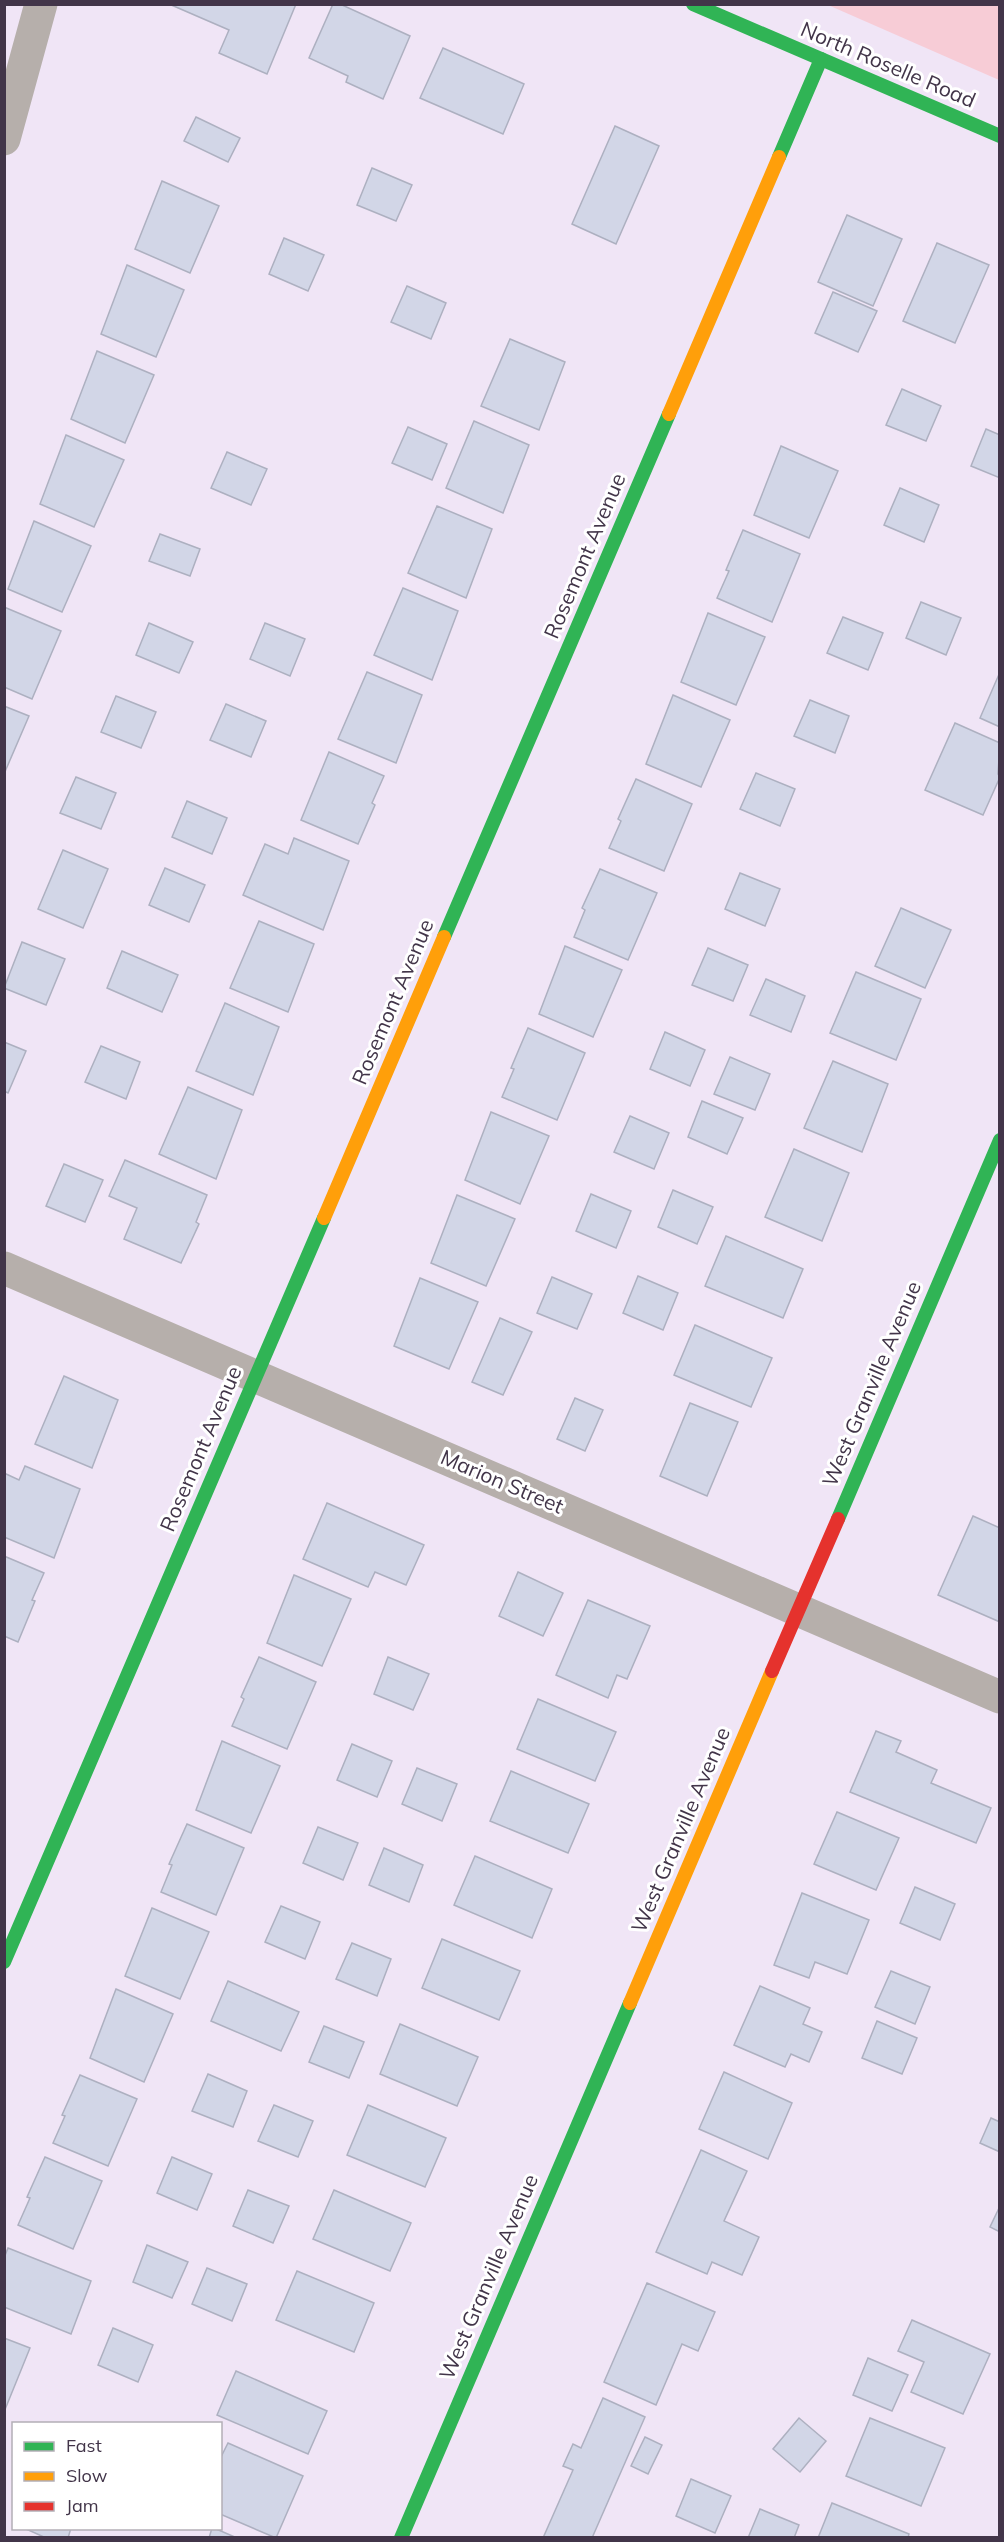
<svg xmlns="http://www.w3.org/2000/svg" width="1004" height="2542" font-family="Mulish,sans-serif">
  <rect width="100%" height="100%" fill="#f0e5f6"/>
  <path fill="#f7ccd6" d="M828 5H999V80Z"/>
  <g fill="#d2d6e7" stroke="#adb0c0" stroke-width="1.5">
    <path d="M169 4H296L267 74 219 53 229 30Z"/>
    <path d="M333 4H340L410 36 383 99 346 82 348 76 309 58Z"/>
    <path d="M443 48 524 84 503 134 420 98Z"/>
    <path d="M196 117 240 138 228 162 184 141Z"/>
    <path d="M615 126 659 146 616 244 572 224Z"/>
    <path d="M372 168 412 185 396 221 357 205Z"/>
    <path d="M162 181 219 206 190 273 135 249Z"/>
    <path d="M847 215 902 239 873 306 818 282Z"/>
    <path d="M284 238 324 255 308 291 269 274Z"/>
    <path d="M937 243 989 265 955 343 903 321Z"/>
    <path d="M127 265 184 290 156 357 101 334Z"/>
    <path d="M407 286 446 303 431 339 391 322Z"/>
    <path d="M833 292 877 311 858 352 815 333Z"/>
    <path d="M510 339 565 362 539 430 481 406Z"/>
    <path d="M97 351 154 375 125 443 71 419Z"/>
    <path d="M902 389 941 406 926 441 886 425Z"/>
    <path d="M474 421 529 445 503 513 446 488Z"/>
    <path d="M408 427 447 444 432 480 392 463Z"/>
    <path d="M986 429 1000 435V478L971 466Z"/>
    <path d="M66 435 124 460 94 527 40 504Z"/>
    <path d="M781 446 838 471 809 538 754 515Z"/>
    <path d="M227 452 267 469 251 505 211 488Z"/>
    <path d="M900 488 939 505 924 542 884 525Z"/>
    <path d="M437 506 492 529 466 598 408 573Z"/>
    <path d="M34 521 91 546 62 612 8 589Z"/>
    <path d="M743 530 800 554 772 622 717 598 729 571 726 570Z"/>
    <path d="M160 534 200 549 190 576 149 561Z"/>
    <path d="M403 588 458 611 432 680 374 655Z"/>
    <path d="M921 602 961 618 946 655 906 638Z"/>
    <path d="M4 607 61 631 32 699 4 687Z"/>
    <path d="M708 613 765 637 736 705 681 682Z"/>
    <path d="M843 617 883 633 868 670 827 653Z"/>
    <path d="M149 623 193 642 179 673 136 655Z"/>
    <path d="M265 623 305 639 290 676 250 659Z"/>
    <path d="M367 672 422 695 396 763 338 739Z"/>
    <path d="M1000 672V727L980 718Z"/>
    <path d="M673 695 730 720 701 787 646 764Z"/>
    <path d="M116 696 156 712 141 748 101 732Z"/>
    <path d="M810 700 849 716 835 753 794 736Z"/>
    <path d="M226 704 266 721 251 757 210 740Z"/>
    <path d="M4 706 29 716 4 774Z"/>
    <path d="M955 723 1000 743 998 774 1000 777 983 815 925 790Z"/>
    <path d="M329 752 384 776 372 803 375 805 358 844 301 820Z"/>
    <path d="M756 773 795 789 780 826 740 809Z"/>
    <path d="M76 777 116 793 101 829 60 813Z"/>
    <path d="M636 779 692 804 664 871 609 848 621 821 618 819Z"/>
    <path d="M187 801 227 818 212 854 172 837Z"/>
    <path d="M294 838 349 861 323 930 243 895 265 844 288 854Z"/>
    <path d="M63 850 108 869 83 928 38 909Z"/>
    <path d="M165 868 205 885 189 922 149 905Z"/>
    <path d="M600 869 657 893 628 960 574 937 585 910 582 908Z"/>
    <path d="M740 873 780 889 765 926 725 909Z"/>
    <path d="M901 908 951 930 925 988 875 966Z"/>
    <path d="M259 921 314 944 288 1012 230 988Z"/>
    <path d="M22 942 65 959 46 1005 4 988Z"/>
    <path d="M565 946 622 970 593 1037 539 1014Z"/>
    <path d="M708 948 748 965 733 1001 692 985Z"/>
    <path d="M122 951 178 975 162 1012 107 988Z"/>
    <path d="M856 972 921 999 896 1060 830 1033Z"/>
    <path d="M766 979 805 996 791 1032 750 1015Z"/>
    <path d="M225 1003 279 1027 253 1095 196 1071Z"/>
    <path d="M528 1028 585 1053 557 1120 502 1097 514 1069 511 1068Z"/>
    <path d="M665 1032 705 1050 690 1086 650 1069Z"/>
    <path d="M4 1042 26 1051 8 1093 4 1091Z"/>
    <path d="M101 1046 140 1062 126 1099 85 1082Z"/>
    <path d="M730 1057 770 1074 755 1110 714 1094Z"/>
    <path d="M833 1061 888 1084 862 1152 804 1128Z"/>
    <path d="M188 1087 242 1110 216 1179 159 1154Z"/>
    <path d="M702 1101 743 1118 727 1154 688 1137Z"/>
    <path d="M491 1112 549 1136 520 1204 465 1180Z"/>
    <path d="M630 1116 669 1133 654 1169 614 1152Z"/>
    <path d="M794 1149 849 1173 822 1241 765 1217Z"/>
    <path d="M125 1160 207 1195 196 1222 199 1224 181 1263 124 1239 137 1208 109 1196Z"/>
    <path d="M64 1164 103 1180 85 1222 46 1206Z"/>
    <path d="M673 1190 713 1207 697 1244 658 1227Z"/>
    <path d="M591 1194 631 1211 616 1248 576 1231Z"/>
    <path d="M457 1195 515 1219 486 1286 431 1263Z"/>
    <path d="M726 1236 803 1269 783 1318 705 1286Z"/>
    <path d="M638 1276 678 1293 663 1330 623 1313Z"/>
    <path d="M552 1277 592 1294 577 1329 537 1313Z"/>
    <path d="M420 1278 478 1302 449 1369 394 1346Z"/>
    <path d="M500 1318 532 1332 503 1395 472 1382Z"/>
    <path d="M695 1325 772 1358 751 1407 674 1375Z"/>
    <path d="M64 1376 118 1400 92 1468 35 1444Z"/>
    <path d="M575 1398 603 1410 585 1451 557 1439Z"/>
    <path d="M690 1403 738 1422 707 1496 660 1476Z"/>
    <path d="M25 1466 80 1489 54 1558 4 1537V1473L19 1480Z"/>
    <path d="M327 1503 424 1545 406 1585 375 1572 368 1587 303 1559Z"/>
    <path d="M973 1516 1000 1528V1622L938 1595Z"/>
    <path d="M4 1556 44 1573 32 1600 35 1601 18 1642 4 1636Z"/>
    <path d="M518 1572 563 1593 543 1636 499 1616Z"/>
    <path d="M294 1575 351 1599 322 1666 267 1643Z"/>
    <path d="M588 1600 650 1626 627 1679 617 1675 608 1698 556 1675Z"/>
    <path d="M259 1657 316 1682 287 1749 232 1726 244 1699 241 1697Z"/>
    <path d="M388 1657 429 1674 413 1710 374 1694Z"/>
    <path d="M538 1699 616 1732 595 1781 517 1749Z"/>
    <path d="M876 1731 901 1741 896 1752 937 1770 931 1783 991 1808 976 1843 850 1792Z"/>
    <path d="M222 1741 280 1766 251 1833 196 1810Z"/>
    <path d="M352 1744 392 1761 377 1797 337 1780Z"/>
    <path d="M417 1768 457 1784 442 1821 402 1804Z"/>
    <path d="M511 1771 589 1804 568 1853 490 1821Z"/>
    <path d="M837 1812 899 1838 876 1890 814 1864Z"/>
    <path d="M187 1824 244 1848 216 1915 161 1892 172 1865 169 1864Z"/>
    <path d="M318 1827 358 1843 343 1880 303 1863Z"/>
    <path d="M384 1848 423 1865 409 1902 369 1885Z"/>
    <path d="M475 1856 552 1889 532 1938 454 1905Z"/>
    <path d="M915 1887 955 1904 940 1940 900 1923Z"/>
    <path d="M802 1893 869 1920 847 1974 815 1962 809 1978 774 1965Z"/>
    <path d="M281 1906 320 1922 305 1959 265 1942Z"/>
    <path d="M152 1908 209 1932 180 1999 125 1976Z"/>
    <path d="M442 1939 520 1971 499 2020 422 1988Z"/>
    <path d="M352 1943 391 1959 377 1996 336 1979Z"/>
    <path d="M891 1971 930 1987 915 2024 875 2007Z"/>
    <path d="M228 1981 299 2012 281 2051 211 2021Z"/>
    <path d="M760 1986 810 2008 803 2024 822 2032 809 2062 791 2054 785 2067 734 2045Z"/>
    <path d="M116 1989 173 2014 144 2082 90 2058Z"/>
    <path d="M877 2021 917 2038 902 2074 862 2058Z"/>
    <path d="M400 2024 478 2057 457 2106 380 2074Z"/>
    <path d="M324 2026 364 2042 349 2078 309 2062Z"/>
    <path d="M724 2072 792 2103 768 2159 699 2129Z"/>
    <path d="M208 2074 247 2091 233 2127 192 2111Z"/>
    <path d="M80 2075 137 2099 108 2166 53 2143 65 2116 62 2115Z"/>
    <path d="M274 2105 313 2121 298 2157 258 2141Z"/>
    <path d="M368 2105 446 2138 425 2187 347 2155Z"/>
    <path d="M991 2118 1000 2122V2152L980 2143Z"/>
    <path d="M701 2150 747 2171 724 2221 759 2237 742 2275 712 2262 707 2274 656 2252Z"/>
    <path d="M45 2157 102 2181 73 2249 18 2225 30 2198 27 2197Z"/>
    <path d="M172 2157 212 2174 197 2210 157 2193Z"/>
    <path d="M248 2190 289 2206 273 2243 233 2226Z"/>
    <path d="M334 2190 411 2223 390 2271 313 2239Z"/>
    <path d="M1000 2206V2232L990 2227Z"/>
    <path d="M147 2245 188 2262 172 2298 133 2282Z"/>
    <path d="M8 2248 91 2281 71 2334 4 2307V2258Z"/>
    <path d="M207 2268 247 2284 232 2321 192 2304Z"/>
    <path d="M297 2271 374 2303 354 2352 276 2320Z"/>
    <path d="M647 2283 715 2312 698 2351 682 2344 656 2405 604 2382Z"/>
    <path d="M912 2320 990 2354 963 2414 911 2392 924 2362 898 2351Z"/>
    <path d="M113 2328 153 2345 138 2382 98 2365Z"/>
    <path d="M4 2338 30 2348 4 2412Z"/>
    <path d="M868 2358 908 2375 892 2411 853 2395Z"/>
    <path d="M236 2371 327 2411 308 2454 217 2415Z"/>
    <path d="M603 2398 645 2417 592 2538H543L573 2470 563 2466 573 2444 581 2448Z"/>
    <path d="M799 2418 826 2441 800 2472 773 2449Z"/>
    <path d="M870 2418 945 2448 921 2506 846 2476Z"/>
    <path d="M645 2437 662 2445 648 2474 631 2466Z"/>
    <path d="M228 2443 303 2476 276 2538 220 2514V2459Z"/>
    <path d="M691 2479 731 2496 715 2533 676 2516Z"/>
    <path d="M832 2503 909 2534 908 2538H818Z"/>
    <path d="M760 2509 799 2525 794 2538H748Z"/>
    <path d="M24 2528H71L68 2538H46Z"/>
    <path d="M212 2528H214L237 2538H209Z"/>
  </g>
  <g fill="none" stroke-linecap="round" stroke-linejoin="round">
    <g stroke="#b6afab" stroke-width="33">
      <path d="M4 139 41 4"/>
      <path d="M4 1268 1000 1697"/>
    </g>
    <g stroke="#30b455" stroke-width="14">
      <path d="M693 4 1000 136"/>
      <path d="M779 157 821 59"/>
      <path d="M444 937 669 414"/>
      <path d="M838 1519 1000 1140"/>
      <path d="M4 1962 324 1218"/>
      <path d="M401 2538 630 2003"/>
    </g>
    <g stroke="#ff9f0a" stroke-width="14">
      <path d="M669 414 779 157"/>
      <path d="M324 1218 444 937"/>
      <path d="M630 2003 772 1671"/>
    </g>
    <path stroke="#e5322d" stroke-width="14" d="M772 1671 838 1519"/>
  </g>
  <g text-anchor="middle" stroke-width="6" stroke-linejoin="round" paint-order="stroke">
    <g font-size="21" fill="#423549" stroke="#fff">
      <text transform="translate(888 65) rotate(23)" y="7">North Roselle Road</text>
      <text transform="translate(585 556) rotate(-67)" y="7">Rosemont Avenue</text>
      <text transform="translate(393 1002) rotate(-67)" y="7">Rosemont Avenue</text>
      <text transform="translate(872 1384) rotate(-67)" y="7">West Granville Avenue</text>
      <text transform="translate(201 1449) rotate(-67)" y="7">Rosemont Avenue</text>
      <text transform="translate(502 1482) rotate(23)" y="7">Marion Street</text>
      <text transform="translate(681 1830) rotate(-67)" y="7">West Granville Avenue</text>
      <text transform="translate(489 2277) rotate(-67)" y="7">West Granville Avenue</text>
    </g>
  </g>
  <rect width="1004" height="2542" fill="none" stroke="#423549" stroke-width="12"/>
  <rect x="12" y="2422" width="210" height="108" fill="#ffffff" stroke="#b3aeb6" stroke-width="1.5"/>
  <rect x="24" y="2442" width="30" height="9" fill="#30b455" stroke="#b3aeb6" stroke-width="1.5"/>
  <text x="66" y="2452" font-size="18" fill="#423549">Fast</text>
  <rect x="24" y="2472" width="30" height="9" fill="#ff9f0a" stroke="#b3aeb6" stroke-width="1.5"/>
  <text x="66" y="2482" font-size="18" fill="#423549">Slow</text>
  <rect x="24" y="2502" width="30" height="9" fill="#e5322d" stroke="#b3aeb6" stroke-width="1.5"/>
  <text x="66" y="2512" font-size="18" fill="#423549">Jam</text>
</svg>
